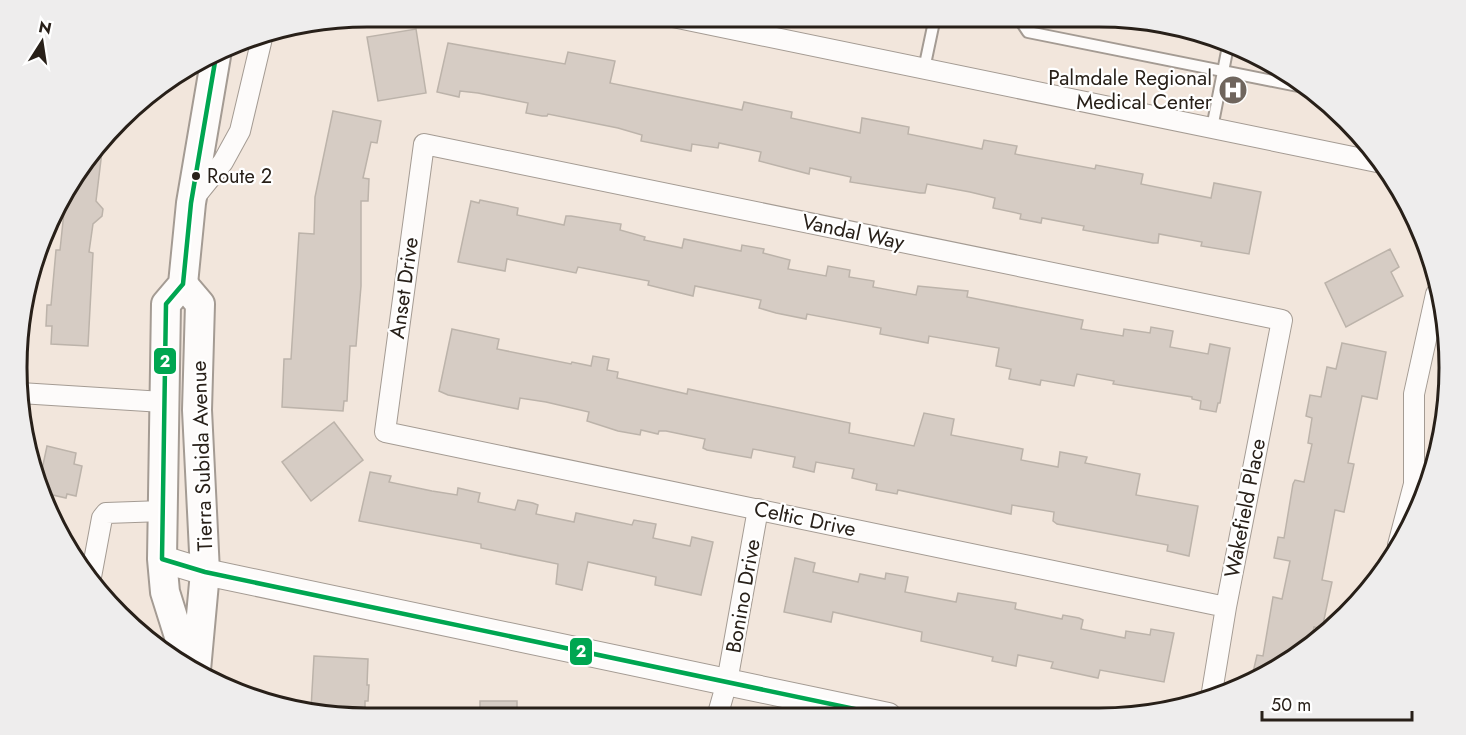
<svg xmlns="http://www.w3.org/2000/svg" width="1466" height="735" font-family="Jost,sans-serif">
  <rect width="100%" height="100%" fill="#f2e6dc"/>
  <g fill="#d6ccc4" stroke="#bcb3aa" stroke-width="1.5">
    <path d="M416 29 426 93 378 101 367 37Z"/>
    <path d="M448 43 565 64 568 52 615 61 610 83 742 110 744 102 792 112 791 118 860 133 862 118 909 127 908 134 982 149 984 140 1017 146 1015 154 1095 169 1096 165 1143 174 1141 184 1211 198 1214 183 1261 192 1249 254 1201 246 1202 242 1159 234 1158 243H1153L1083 230 1084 226 1042 218 1041 223 1020 219 1021 214 993 208 995 198 970 192 927 184 925 193H920L850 182 851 177 810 168 809 174 759 161 761 152 719 143 718 148 692 144 691 151 641 141 642 135 618 128 548 114 547 116H542L526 113 528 103 478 93 460 91 459 97 437 92Z"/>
    <path d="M333 111 381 121 377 143 371 142 363 178 369 179 368 201H361V286L356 346H350L347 401H344L343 411 282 407 284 359H291L299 233 314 234 315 197Z"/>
    <path d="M103 143 96 201 103 209 102 216 93 224 89 252 93 253 88 346 51 344 52 326H46L47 305H51L56 250H60L64 212H59L75 173Z"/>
    <path d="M480 200 518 208 517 215 564 225 566 216H571L621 224 620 230 645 237 644 240 682 248 684 239 741 251 742 245 764 249 763 253 790 260 788 269 826 276 828 266 850 270 849 277 874 281 873 287 916 295 918 286 968 291 967 297 1083 320 1081 329 1123 336 1124 329 1150 333 1151 327 1173 331 1170 347 1208 354 1210 344 1230 348 1220 403H1218L1216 412 1200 409 1201 401 1192 399V397L1113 384 1114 381 1077 374 1074 386 1041 380 1040 385 1009 379 1011 369 996 366 999 348 929 336 928 343 880 334 881 328 807 314 806 319 776 313 759 308 761 300 695 286 693 296 648 285 649 281 578 267 576 273 507 259 505 271 458 262 471 201 479 203Z"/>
    <path d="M1390 249 1399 267 1391 272 1403 296 1346 327 1325 283Z"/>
    <path d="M452 329 499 339 497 349 571 364 572 362 591 366 593 356 609 359 607 370 618 372 617 378 687 394 688 389 850 423 849 433 914 446 924 413 954 419 951 435 1023 449 1021 460 1058 467 1060 452 1087 457 1085 463 1140 474 1136 495 1198 506 1189 556 1167 551 1168 545 1057 524 1053 521 1054 512 1012 505 1011 514 898 490 897 494 876 490 877 484 852 478 854 469 816 462 814 472 793 467 795 457 753 449 751 458 707 450 703 448 705 439 666 431H659L658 434 641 430 640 435 618 431 587 421 589 412 546 402 520 398 518 409 448 395 439 391Z"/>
    <path d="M1342 343 1386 352 1377 399 1362 396 1348 463 1354 464 1344 512 1335 510 1322 580 1332 582 1322 629 1314 627 1310 648 1251 681 1257 655 1263 656 1273 597 1282 599 1290 561 1274 558 1278 537 1284 538 1293 484 1295 480 1304 482 1312 444 1308 443 1312 418 1306 416 1310 395 1321 397 1327 367 1336 369Z"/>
    <path d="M334 422 363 460 311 501 282 462Z"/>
    <path d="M47 446 76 453 74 464 82 466 76 496 67 494 66 498 44 493 40 479Z"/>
    <path d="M370 472 391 476 389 482 432 491 457 495 458 488 480 493 478 502 515 510 518 500 533 503 538 505 536 514 574 522 576 513 632 525 634 520 656 524 653 538 690 546 692 537 713 542 701 595 655 585 656 577 588 562 582 590 556 584 558 564 481 548V544L359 521Z"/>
    <path d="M795 558 815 563 813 572 858 582 860 574 885 579 886 573 908 577 905 592 956 602 958 593 1016 603 1015 609 1062 619 1063 615 1079 618 1083 620 1081 629 1125 638 1126 631 1150 635 1151 629 1174 633 1164 682 1100 670 1098 678 1051 668 1053 662 1018 655 1016 666 992 661 993 657 921 641 922 632 833 612 831 622 784 612Z"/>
    <path d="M314 656 368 659 367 685H369L368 701H365V718H345L311 709Z"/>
    <rect x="480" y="701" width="37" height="16"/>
  </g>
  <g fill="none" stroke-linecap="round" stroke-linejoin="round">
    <g stroke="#a49b93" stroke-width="14">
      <g id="service">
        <path d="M1023 17 1022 23 1028 32 1298 86"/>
        <path d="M924 69 935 17"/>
        <path d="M1212 128 1228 46"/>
      </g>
    </g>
    <g stroke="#a49b93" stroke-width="22">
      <g id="minor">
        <path d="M673 17 1377 162"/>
        <path d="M194 198 223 162 240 131 263 34"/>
        <path d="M20 393 163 402"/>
        <path d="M1398 545 1414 484V394L1436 294"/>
        <path d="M91 577 102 518 106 513 163 511"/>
        <path d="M1211 698 1226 607 1282 320 424 144 385 432 1226 607"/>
        <path d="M717 717 727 682 758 509"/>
      </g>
    </g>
    <g stroke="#a49b93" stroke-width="28">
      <path id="tertiary" d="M162 559 205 572 888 716"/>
    </g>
    <g stroke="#a49b93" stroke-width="32">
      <g id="secondary">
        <path d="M183 284 200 304 197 410 205 572 196 670"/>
        <path d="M188 665 165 592 162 559 166 304 183 284 191 203 216 56"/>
      </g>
    </g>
    <use href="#service" stroke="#fdfbfa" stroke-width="10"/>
    <use href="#minor" stroke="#fdfbfa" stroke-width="20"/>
    <use href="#tertiary" stroke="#fdfbfa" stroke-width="26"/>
    <use href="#secondary" stroke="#fdfbfa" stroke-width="28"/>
    <g stroke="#fff" stroke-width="9">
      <path id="bus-1" d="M216 56 191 203 183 284 166 304 162 559 205 572 888 716"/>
    </g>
    <use href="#bus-1" stroke="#00a651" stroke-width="4.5"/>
  </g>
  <defs>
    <g id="hospital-disc" transform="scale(1.5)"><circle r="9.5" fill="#6f655d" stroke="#fff"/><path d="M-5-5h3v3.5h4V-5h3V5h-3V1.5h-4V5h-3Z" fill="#fff"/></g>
  </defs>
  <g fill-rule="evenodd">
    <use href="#hospital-disc" x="1233" y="90"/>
  </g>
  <circle fill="#282019" stroke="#fff" stroke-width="2" cx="196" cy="176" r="5"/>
  <g text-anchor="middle" stroke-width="4.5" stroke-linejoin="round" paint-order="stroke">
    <g font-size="20" fill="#282019" stroke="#fff" text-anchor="start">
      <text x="207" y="183">Route 2</text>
    </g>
    <g font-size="21" fill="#282019" stroke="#fff" text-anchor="end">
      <text x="1212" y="85">Palmdale Regional<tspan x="1212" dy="24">Medical Center</tspan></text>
    </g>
    <g font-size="21" fill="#282019" stroke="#fff">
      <text transform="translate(853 232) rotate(12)" y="7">Vandal Way</text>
      <text transform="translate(404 288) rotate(-82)" y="7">Anset Drive</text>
      <text transform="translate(202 456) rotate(-92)" y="7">Tierra Subida Avenue</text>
      <text transform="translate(1245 508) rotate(-79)" y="7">Wakefield Place</text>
      <text transform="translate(805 519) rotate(12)" y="7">Celtic Drive</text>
      <text transform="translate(743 596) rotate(-80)" y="7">Bonino Drive</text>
    </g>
  </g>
  <path d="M0 0H1466V735H0ZM367 27H1099A340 340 0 0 1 1439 367V368A340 340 0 0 1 1099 708H367A340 340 0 0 1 27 368V367A340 340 0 0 1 367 27Z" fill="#eeeded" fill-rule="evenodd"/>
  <path fill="none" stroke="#282019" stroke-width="3" d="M367 27H1099A340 340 0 0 1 1439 367V368A340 340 0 0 1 1099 708H367A340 340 0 0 1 27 368V367A340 340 0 0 1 367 27Z"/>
  <g stroke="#fff" stroke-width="2">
    <rect x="153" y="347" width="24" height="28" rx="6" fill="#00a651"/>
    <rect x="569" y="637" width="24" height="29" rx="6" fill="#00a651"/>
  </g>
  <g font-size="16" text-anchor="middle" font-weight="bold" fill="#fff">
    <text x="165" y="367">2</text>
    <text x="581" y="657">2</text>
  </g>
  <g transform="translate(42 42) rotate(12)" stroke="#ffffff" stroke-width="4.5" paint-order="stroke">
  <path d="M0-4.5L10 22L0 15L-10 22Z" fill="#282019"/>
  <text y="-9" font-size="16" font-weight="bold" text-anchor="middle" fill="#282019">N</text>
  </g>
  <path d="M1262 711v9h150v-9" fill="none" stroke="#282019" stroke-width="3"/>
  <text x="1271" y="711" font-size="18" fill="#282019" stroke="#ffffff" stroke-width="4.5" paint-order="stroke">50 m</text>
</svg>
